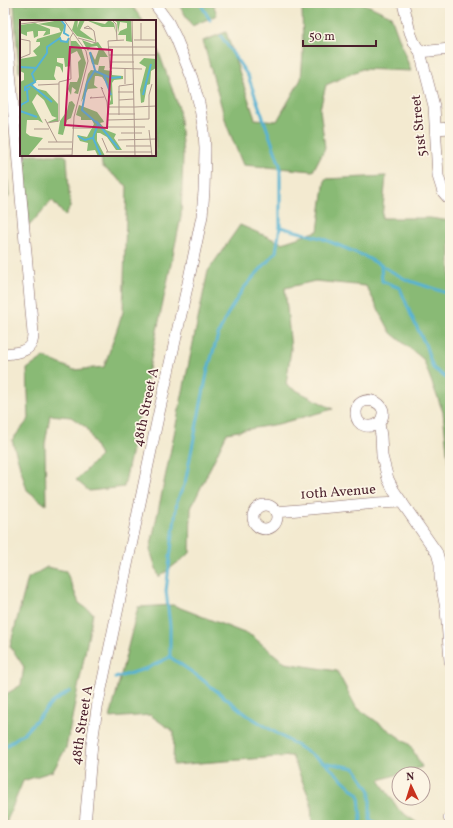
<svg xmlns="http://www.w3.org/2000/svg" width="453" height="828" font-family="Vollkorn,serif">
  <rect width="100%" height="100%" fill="#fcf5e5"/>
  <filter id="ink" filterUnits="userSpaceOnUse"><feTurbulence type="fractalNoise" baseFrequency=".025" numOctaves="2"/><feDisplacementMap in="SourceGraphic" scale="8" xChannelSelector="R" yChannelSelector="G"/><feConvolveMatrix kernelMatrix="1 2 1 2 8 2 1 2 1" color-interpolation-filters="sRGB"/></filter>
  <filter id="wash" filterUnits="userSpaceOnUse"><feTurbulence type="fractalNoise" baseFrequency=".012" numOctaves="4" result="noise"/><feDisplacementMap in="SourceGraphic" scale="16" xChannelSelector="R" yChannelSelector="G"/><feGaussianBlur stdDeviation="0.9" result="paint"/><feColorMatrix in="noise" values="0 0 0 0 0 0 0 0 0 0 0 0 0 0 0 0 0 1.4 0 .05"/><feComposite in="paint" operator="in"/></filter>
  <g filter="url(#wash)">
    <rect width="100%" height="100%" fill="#f3ead0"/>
    <g fill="#89ba74" stroke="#6a6c50">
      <path d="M14 3H130L143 21H21V73L19 72Z"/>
      <path d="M178 3H213L217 15 192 26Z"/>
      <path d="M308 3H363L391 16 411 71 362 69 326 85 320 109 325 148 313 171 243 165 227 126 203 41 226 32 255 119 277 121 301 79 303 53 302 5Z"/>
      <path d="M155 42 179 108 183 156 181 217 124 487 89 491 76 480 100 456 87 428 71 417 50 415 45 444 46 505 27 490 12 440 29 419 27 369 44 357 74 370 104 367 123 312 127 186 102 166 101 155H155Z"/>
      <path d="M3 129 9 197 3 198Z"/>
      <path d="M23 155H64L67 157 70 207 65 216 52 200 29 226Z"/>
      <path d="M386 176 382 218H430L450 221V472L449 469 443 412 423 359 391 333 366 286 315 281 285 288 291 349 286 385 333 409 278 424 227 433 191 508 190 553 159 577 150 550 208 271 240 225 282 243 318 231 325 179Z"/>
      <path d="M47 567 66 571 79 603 93 613 66 748 53 771 23 781 7 820V825H3V696L21 685 24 667 10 646 28 578Z"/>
      <path d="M173 605 252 636 285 663 337 671 356 707 410 745 422 767 379 780 399 810 420 825H312L311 802 292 756 173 765 174 732 150 715 110 718 138 607Z"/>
    </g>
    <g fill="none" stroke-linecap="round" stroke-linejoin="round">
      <g stroke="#56b3d4" stroke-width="3">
        <path d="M200 3 210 20"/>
        <path d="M221 36 248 76 280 165V227L276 252 243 289 227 315 218 335 208 369 185 483 177 501 166 591 170 626V657L199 677 247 715 325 763 359 795 361 820 359 825"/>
        <path d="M280 227 321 238 364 256 407 280 450 294"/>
        <path d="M381 265 382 281 400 288 411 315 425 344 433 368 450 381"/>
        <path d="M115 678 148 668 170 657"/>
        <path d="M3 748 25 732 52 703 70 691"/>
        <path d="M327 763 355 768 370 791V820L377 825"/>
      </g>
    </g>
  </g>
  <g filter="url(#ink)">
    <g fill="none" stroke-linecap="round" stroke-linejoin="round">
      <g stroke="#856665" stroke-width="12">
        <g id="minor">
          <path d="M403 3 410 32 414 42 420 52 434 106 438 176 443 192 450 200"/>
          <path d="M420 52 450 49"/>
          <path d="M436 129 450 128"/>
          <path d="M3 354C13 353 28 353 32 342 33 339 33 336 33 333L4 3"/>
          <path d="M379 423C370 429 357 427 356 414 355 390 396 401 379 423L381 436 382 456 388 479 394 491 437 553 440 564V577L446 609 450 661"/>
          <circle cx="265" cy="517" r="12"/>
          <path d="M276 512 377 503 402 502"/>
          <path d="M449 818H450"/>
          <path d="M85 825 92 743 97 708 158 417 188 283 202 216 204 191 205 149 204 131 199 103 192 78 176 38 168 22 154 3"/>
        </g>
      </g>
      <use href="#minor" stroke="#fff" stroke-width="11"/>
    </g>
  </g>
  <g text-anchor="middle" stroke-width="3.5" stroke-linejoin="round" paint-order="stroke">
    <g font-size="14" fill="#4a1f2b" stroke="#fcf5e5">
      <text transform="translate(418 126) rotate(-96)" y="5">51st Street</text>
      <text transform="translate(145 407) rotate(-78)" y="5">48th Street A</text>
      <text transform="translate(338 491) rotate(-4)" y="5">10th Avenue</text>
      <text transform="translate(81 725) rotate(-81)" y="5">48th Street A</text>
    </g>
  </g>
  <g transform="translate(20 20)">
    <rect width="136" height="136" fill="#f3ead0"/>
    <path d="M40 0 45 6 39 19 46 22 49 18 50 46 45 47 44 38H37V42L43 44V53L40 47 36 46 34 56 36 60H17L13 65 14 68 26 71 38 84V102H28L37 98 32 96 24 80 17 74 12 82 23 103 18 100H7L6 113 10 116 23 118 8 136H0V62L4 60V53L0 51V39L17 36 13 31 20 25V22H16L17 19 41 12 39 8 18 4ZM55 0H58L57 8 60 0H65L60 10 75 21 57 16 52 10ZM66 0 85 4 89 0 94 3 96 13 94 7H82ZM93 0H111L112 22 106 21V15H98L100 11 107 8V3L100 2 98 13 97 2ZM15 3 30 9V14L23 16 26 11H18V16L14 18 13 11 7 12V16L0 13V5ZM62 20 72 24 78 22 88 37H80L78 45 72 44 69 33 71 32 75 40 79 29 77 26 70 27 68 31ZM51 21H56L61 27 66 43 58 74 54 73 56 70 52 67 51 75 48 69 50 62H57L59 57 58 42 61 39 57 31 51 34ZM124 38 136 39V48L131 51 130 64 127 65 124 82 121 83 120 70 126 47 119 43ZM79 46H85L84 50 92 51V55L103 56V59L94 60 92 63 93 84 89 85 91 79 87 64 82 57 78 56H75L74 65 78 68 68 69 61 82 68 54 71 50 78 51ZM52 81 55 85 51 98 47 100 43 115 38 114 40 101 47 91 49 82ZM59 85 77 92 83 100 84 102 80 103 86 110 96 114 94 118 102 130H96L87 117 80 113H77V121L85 136H78L75 130 67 131 68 123 60 121 57 115 67 117 74 104 72 100H61V97L56 95Z" fill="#89ba74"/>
    <path fill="none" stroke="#56b3d4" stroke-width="2" d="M41 0 45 5 44 13 49 16M70 32 75 50 67 63 62 90 78 104 73 118 81 136M0 47 17 48M75 51 91 58 101 57M84 56 91 75M10 64 32 82M123 75 131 44M0 89 1 85 8 81 7 70 10 68 5 70V67L15 62 12 54 27 33V27L40 18 41 21 47 22 49 18M0 91 17 97M76 101 99 129M58 116 65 120 72 118"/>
    <path fill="none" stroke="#af998e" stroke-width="1" d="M44 0 66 31 68 41 54 97 52 136M92 0 96 4 97 20M112 0 115 136M121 3V20M0 4 34 0M58 18 76 23 74 11 68 6 64 8 72 9M0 19 10 21V34L0 38M104 20 88 21 90 48 122 49M114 20H136M88 27H136M89 35H136M136 35V20M90 42H114M105 49V64M18 65 39 64M83 69 81 67 87 82 88 94H115M98 72H114M72 77 70 78 84 77M99 80 114 79M88 87H115M115 87 136 86M99 95V66L114 64M25 99 37 122M88 100 129 99V75L132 64M27 103 39 101V62L51 59 50 18 53 13M87 107H125M52 108H71M14 109H29M129 110 132 136M101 113H122M82 118 88 132M98 120 136 119M28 122H52M106 126H131M18 129H52M86 132H132M16 136 52 135"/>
    <path fill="#c2185b" fill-opacity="0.15" stroke="#c2185b" stroke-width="2" d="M50 27 92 30 87 108 45 105Z"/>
    <rect width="136" height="136" fill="none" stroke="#4a1f2b" stroke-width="2"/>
  </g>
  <rect width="453" height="828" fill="none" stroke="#fcf5e5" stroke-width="16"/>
  <g transform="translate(411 786) rotate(356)"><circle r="19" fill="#fcf5e5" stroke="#b59f9b"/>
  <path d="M0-3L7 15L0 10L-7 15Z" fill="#c8321e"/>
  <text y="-6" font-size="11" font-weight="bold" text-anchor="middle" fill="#4a1f2b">N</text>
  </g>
  <path d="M303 40v6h73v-6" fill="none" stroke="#4a1f2b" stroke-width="2"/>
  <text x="309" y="40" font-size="12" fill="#4a1f2b" stroke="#fcf5e5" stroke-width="3" paint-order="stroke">50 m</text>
</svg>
